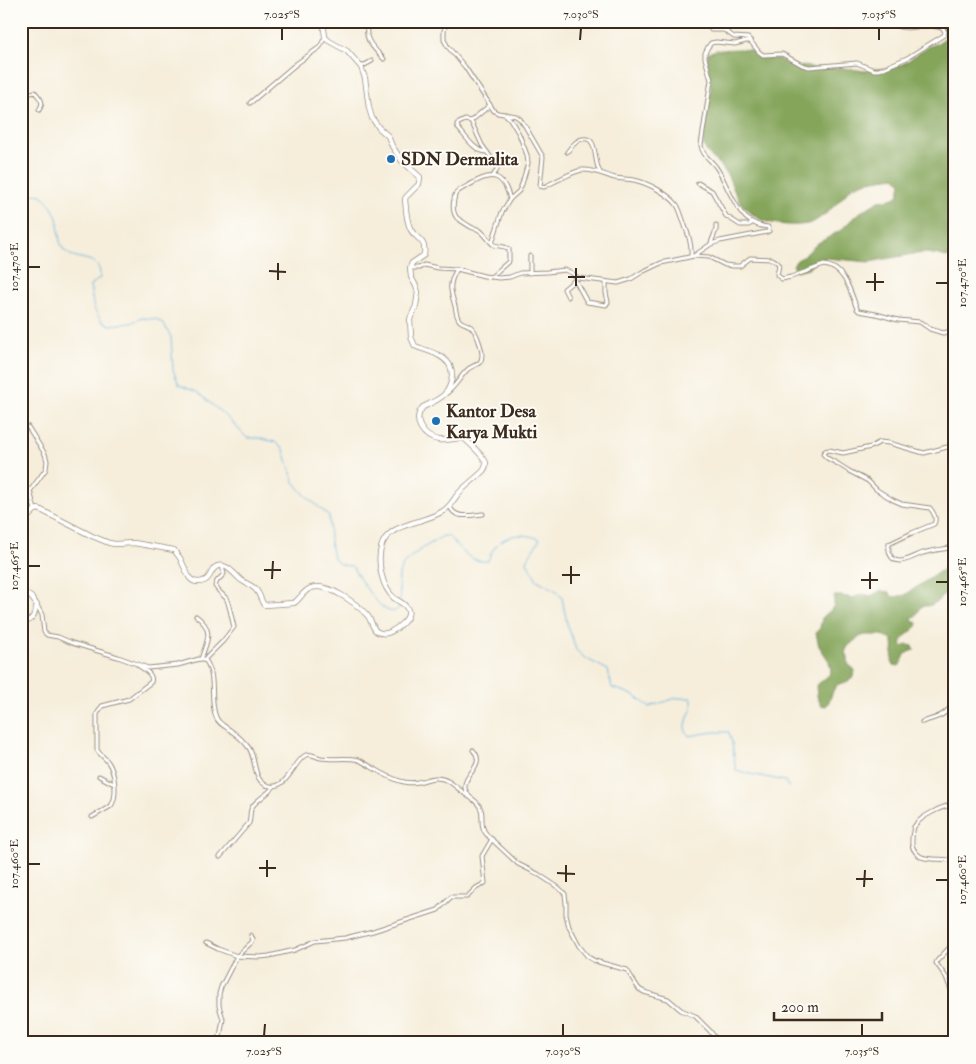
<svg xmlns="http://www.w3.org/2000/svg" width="976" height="1064" font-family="'IM FELL Double Pica',serif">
  <rect width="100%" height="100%" fill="#fdfcf7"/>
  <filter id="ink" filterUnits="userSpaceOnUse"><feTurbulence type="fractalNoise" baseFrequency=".02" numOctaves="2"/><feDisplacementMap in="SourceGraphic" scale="10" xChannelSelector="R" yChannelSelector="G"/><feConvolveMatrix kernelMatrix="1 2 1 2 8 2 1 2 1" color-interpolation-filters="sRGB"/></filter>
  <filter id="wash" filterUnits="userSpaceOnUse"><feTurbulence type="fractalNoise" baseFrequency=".0096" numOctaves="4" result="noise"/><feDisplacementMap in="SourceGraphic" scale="20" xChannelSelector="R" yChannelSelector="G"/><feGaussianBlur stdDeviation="1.12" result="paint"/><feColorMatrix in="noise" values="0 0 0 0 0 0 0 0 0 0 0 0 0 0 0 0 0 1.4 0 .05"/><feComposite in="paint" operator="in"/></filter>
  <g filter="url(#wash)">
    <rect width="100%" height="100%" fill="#f6eedb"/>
    <g fill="#84a55a" stroke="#60683c">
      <path d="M816 21H955V259L939 255 927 253 913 254 869 262 826 258 819 260 808 268 796 271 793 265 797 260 803 257 818 243 824 240 841 230 856 215 879 201 892 199 898 196 900 189 901 182 895 177C882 179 866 180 854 186 849 189 847 193 843 197 836 204 829 212 821 217 818 219 814 222 811 223 800 227 773 225 762 220 755 217 746 209 741 203 734 194 732 182 726 173 717 158 697 152 705 132L711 86 707 59 708 53 716 50 740 49 750 50 756 54 761 58 780 60 787 64 798 67 805 66 811 68H844L865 71 872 69H890L905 63 927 47 934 45 941 41 951 32C942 30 932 26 923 25 917 25 910 28 903 28 893 29 885 25 876 25L835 29 828 28Z"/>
      <path d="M955 563V586C945 590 940 602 931 605 928 606 925 606 922 606L918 612 915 617 912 619 913 622H916L918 625C913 632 902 635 901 644L903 647 907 645 913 646 914 650C902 653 906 657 899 666L893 665C890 657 896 648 892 640L882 635H865L859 637 848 646 845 652 848 656V664L855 670 854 677 846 683C831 682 834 696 826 706L821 705 817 696 816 686 829 675 831 670 829 661 819 646 816 633 820 628 822 618 831 610 834 605V596H841L853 598 862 594 871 596 880 591 890 592 891 596 894 597 905 595 942 570Z"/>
    </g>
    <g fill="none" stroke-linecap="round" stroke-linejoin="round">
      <g stroke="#67b3e0" stroke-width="1">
        <path d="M21 205 31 194 42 195C48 202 54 209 57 218 60 229 57 245 66 252 77 262 102 254 100 278L90 286 94 309 101 320 109 325 131 323 142 318 155 319 163 323 171 337 173 370 179 385 197 392 229 419 247 438H259L275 442 284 450 294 482 305 495 329 516C330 527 328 555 337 562 341 565 347 566 352 566 358 575 389 632 401 604"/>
        <path d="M400 600C400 591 397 580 400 571 405 557 430 544 443 536H448C461 548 468 563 488 561 496 536 517 530 540 539 535 548 530 552 527 562L537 580 557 591 562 598 567 623 576 650 585 658 608 670 612 688C627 692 638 696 649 707L676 698H692V708L688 717 685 729 689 736 713 732H729L732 743 736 770 750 774 785 781 789 788"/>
      </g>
    </g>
  </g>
  <g filter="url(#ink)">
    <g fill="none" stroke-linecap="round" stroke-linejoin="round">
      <g stroke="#988c7c" stroke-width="5">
        <g id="street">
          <path d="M368 21C363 40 372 46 384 59"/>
          <path d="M450 21 445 27 444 31V40L448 47 465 67 494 111 498 113 516 116 520 119 525 126 543 157 540 186 544 187C552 183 574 171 582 170 593 169 605 175 615 178 622 179 628 179 634 180 648 183 669 194 677 205 680 210 682 217 684 223 688 234 692 244 691 256"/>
          <path d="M710 21V27L711 30H724L734 37 748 38 759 52 763 55 782 54 802 65 809 67 857 63 874 70H879L907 58 944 35 945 32 943 28C928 21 907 33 896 25L895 21"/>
          <path d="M361 67 372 61"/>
          <path d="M21 90 26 94 35 92C40 99 45 101 39 110"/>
          <path d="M250 103 296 64 320 47 325 37"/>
          <path d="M490 105 471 121 482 145 497 166V170L493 176"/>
          <path d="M471 121 465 120 457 124 458 128C466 137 474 151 487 152"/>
          <path d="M567 152C572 146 578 137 587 139 597 140 594 164 600 172"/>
          <path d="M698 183 712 191 726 216 740 225H749L752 223"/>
          <path d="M492 243 502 212 510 199 519 191 522 184 528 163 527 155 519 134 510 119 505 114"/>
          <path d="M711 243 716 230V225"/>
          <path d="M695 255 711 244 720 241 767 232 769 231 768 227C759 226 753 224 746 218 732 204 727 183 716 167 710 159 702 155 701 145L711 80 705 58V53L708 47 711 43 716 42 735 44 746 41H751"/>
          <path d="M410 268H419L424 265 438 268 457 269"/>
          <path d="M530 273V256"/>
          <path d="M491 277 509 261V249C503 245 499 247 494 245 488 241 484 231 477 229 476 228 475 229 473 228 470 227 460 220 457 218 452 212 453 202 455 195 457 190 466 187 471 184 493 171 503 174 510 199"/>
          <path d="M575 280 587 302 606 305 608 302 606 293V282"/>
          <path d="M568 297 564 289 575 280"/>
          <path d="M447 393C456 386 460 377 467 370 471 366 478 365 480 362 486 355 476 330 470 326 467 324 462 323 460 321 456 317 456 310 455 306 450 290 448 284 457 269L484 276 499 278 510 277 520 273 547 272 565 270 572 273 578 278 618 283 631 279 642 272 661 263 694 256 709 257 725 265 733 266H740L750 258 772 259 777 262 779 265 777 275 782 279 791 277 824 265C845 267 851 293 857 309L859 311 876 314 898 320 920 322 930 329 943 333 955 330"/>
          <path d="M28 427 45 454 47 461 46 469 30 491 35 510"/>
          <path d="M955 445 924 453 889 443 880 442 871 447 843 453 829 450 825 451 823 454 827 458 838 464 849 471 868 481 877 490 893 500 902 504 930 508C934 513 937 519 934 524L912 533 889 544C888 551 890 561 900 561 907 561 917 555 923 553 933 550 944 549 955 547"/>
          <path d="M450 506C454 520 471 515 483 514"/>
          <path d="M37 605 42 615 44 632 47 635 58 637 72 643 118 657 148 668 178 665 199 659 206 661C217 678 209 701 216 717 218 723 224 726 230 730 237 735 244 741 249 748 257 760 252 783 270 786 288 789 295 759 306 755 311 753 316 757 321 758 334 760 347 757 359 760 373 767 388 779 404 782 418 785 423 779 435 778 447 777 456 787 465 794 469 797 474 799 477 803 487 813 477 824 487 835L518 864 538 874 559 888 565 894 566 903V915L569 927 579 946 588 957 595 961 627 970 635 983 639 989 644 992 668 999 681 1010 695 1016 710 1031 716 1039 718 1043"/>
          <path d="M196 616C215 630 207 641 201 659"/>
          <path d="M204 660 223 641 234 627C232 620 229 602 226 598 222 594 218 591 215 586L217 581 224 574 222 566"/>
          <path d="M922 722C939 717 945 716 955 701"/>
          <path d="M99 776 114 784"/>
          <path d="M469 796C468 794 465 790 465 788 463 774 487 765 473 750"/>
          <path d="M955 804C943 806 920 816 914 827 913 831 912 835 912 839 911 846 914 852 920 856 926 861 945 858 955 861"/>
          <path d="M92 817 111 806C118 796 115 772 108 762 105 758 100 755 97 750V714L102 706 129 699 151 682C154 674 144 670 138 665"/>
          <path d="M220 857 249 823C251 818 249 812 252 807 258 798 268 795 273 787"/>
          <path d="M955 940 950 947 937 961 936 963 946 977 953 995 955 1003"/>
          <path d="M206 943 218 949 237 956 252 942 253 940 251 935"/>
          <path d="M219 1043 223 1019 219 1006V994L221 987 237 956 260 957 269 956 295 950 315 941 345 938 373 931 438 910 451 897H467L476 888 485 883 482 856 492 839"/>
        </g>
      </g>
      <g stroke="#988c7c" stroke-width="6">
        <g id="secondary">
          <path d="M21 524 35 510 39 509 92 536 109 543 115 544 134 543 174 550 180 558 189 577C192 581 194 582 199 582 213 581 209 568 218 566 221 565 224 566 226 567 232 570 236 576 241 580 246 584 253 585 257 591 260 595 261 601 264 605L294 603C300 599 303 591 311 588 327 582 356 603 367 615 371 619 372 627 376 631 380 634 386 634 390 632 397 629 411 618 408 610 406 604 398 601 394 598 382 587 377 563 381 548 387 522 424 524 443 511 450 507 453 500 458 494 465 486 475 479 483 471 485 468 486 468 486 463 485 457 469 443 464 438 456 438 447 441 439 440 424 438 411 421 423 407 439 399 451 395 452 375 452 371 451 367 449 364 441 353 426 351 415 346L411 337 410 319 416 306 418 292 416 286 411 277 410 268 412 263 424 255C427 238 415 240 410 228 406 219 406 208 405 199L406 197 419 184 420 177 402 161 392 146 388 136 379 128 372 118 369 108 365 78 361 67 347 51 329 41 325 37 323 21"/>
          <path d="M21 591 31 597 37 605C34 615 34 622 21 622"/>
        </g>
      </g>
      <use href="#street" stroke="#fff" stroke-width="3"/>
      <use href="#secondary" stroke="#fff" stroke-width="4.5"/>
    </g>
  </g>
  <path fill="none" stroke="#3b2a1e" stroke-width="2" d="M282 40V28M580 40 581 28M879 40V28M28 267H40M269 271 286 272M568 277H585M278 280V263M866 282H884M936 283H948M576 286V268M875 291V273M28 566H40M264 570H281M562 575H580M272 579 273 561M861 580H878M936 582H948M571 584V566M870 589V572M28 864H40M259 868H276M557 873 575 874M267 877V860M856 879H873M936 880H948M566 882V865M864 887 865 870M264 1036 265 1024M563 1036V1024M862 1036V1024"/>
  <g fill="#1f6fb2" stroke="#fdfcf7" stroke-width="2">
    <circle cx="391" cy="159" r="5"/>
    <circle cx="436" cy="421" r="5"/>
  </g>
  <g text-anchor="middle" stroke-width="4" stroke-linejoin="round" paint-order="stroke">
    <g font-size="18" font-weight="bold" fill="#3b2a1e" stroke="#fdfcf7" text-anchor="start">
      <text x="401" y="165">SDN Dermalita</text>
      <text x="446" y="417">Kantor Desa<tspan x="446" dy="21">Karya Mukti</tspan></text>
    </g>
  </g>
  <rect width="976" height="1064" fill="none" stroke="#fdfcf7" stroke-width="55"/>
  <path d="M774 1012v8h108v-8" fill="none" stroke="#3b2a1e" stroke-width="2.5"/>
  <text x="781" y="1012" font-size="15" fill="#3b2a1e" stroke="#fdfcf7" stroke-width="4" paint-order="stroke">200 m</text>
  <rect x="28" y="28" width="920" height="1008" fill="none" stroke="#3b2a1e" stroke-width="2"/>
  <g font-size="12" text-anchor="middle" fill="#3b2a1e">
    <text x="282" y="18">7.025°S</text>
    <text x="581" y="18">7.030°S</text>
    <text x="879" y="18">7.035°S</text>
    <text transform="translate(14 267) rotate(-90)" y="4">107.470°E</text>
    <text transform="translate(962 283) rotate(-90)" y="4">107.470°E</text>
    <text transform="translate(14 566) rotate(-90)" y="4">107.465°E</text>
    <text transform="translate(962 582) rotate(-90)" y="4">107.465°E</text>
    <text transform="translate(14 864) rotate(-90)" y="4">107.460°E</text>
    <text transform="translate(962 880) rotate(-90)" y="4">107.460°E</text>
    <text x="264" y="1055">7.025°S</text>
    <text x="563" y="1055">7.030°S</text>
    <text x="862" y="1055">7.035°S</text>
  </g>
</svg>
